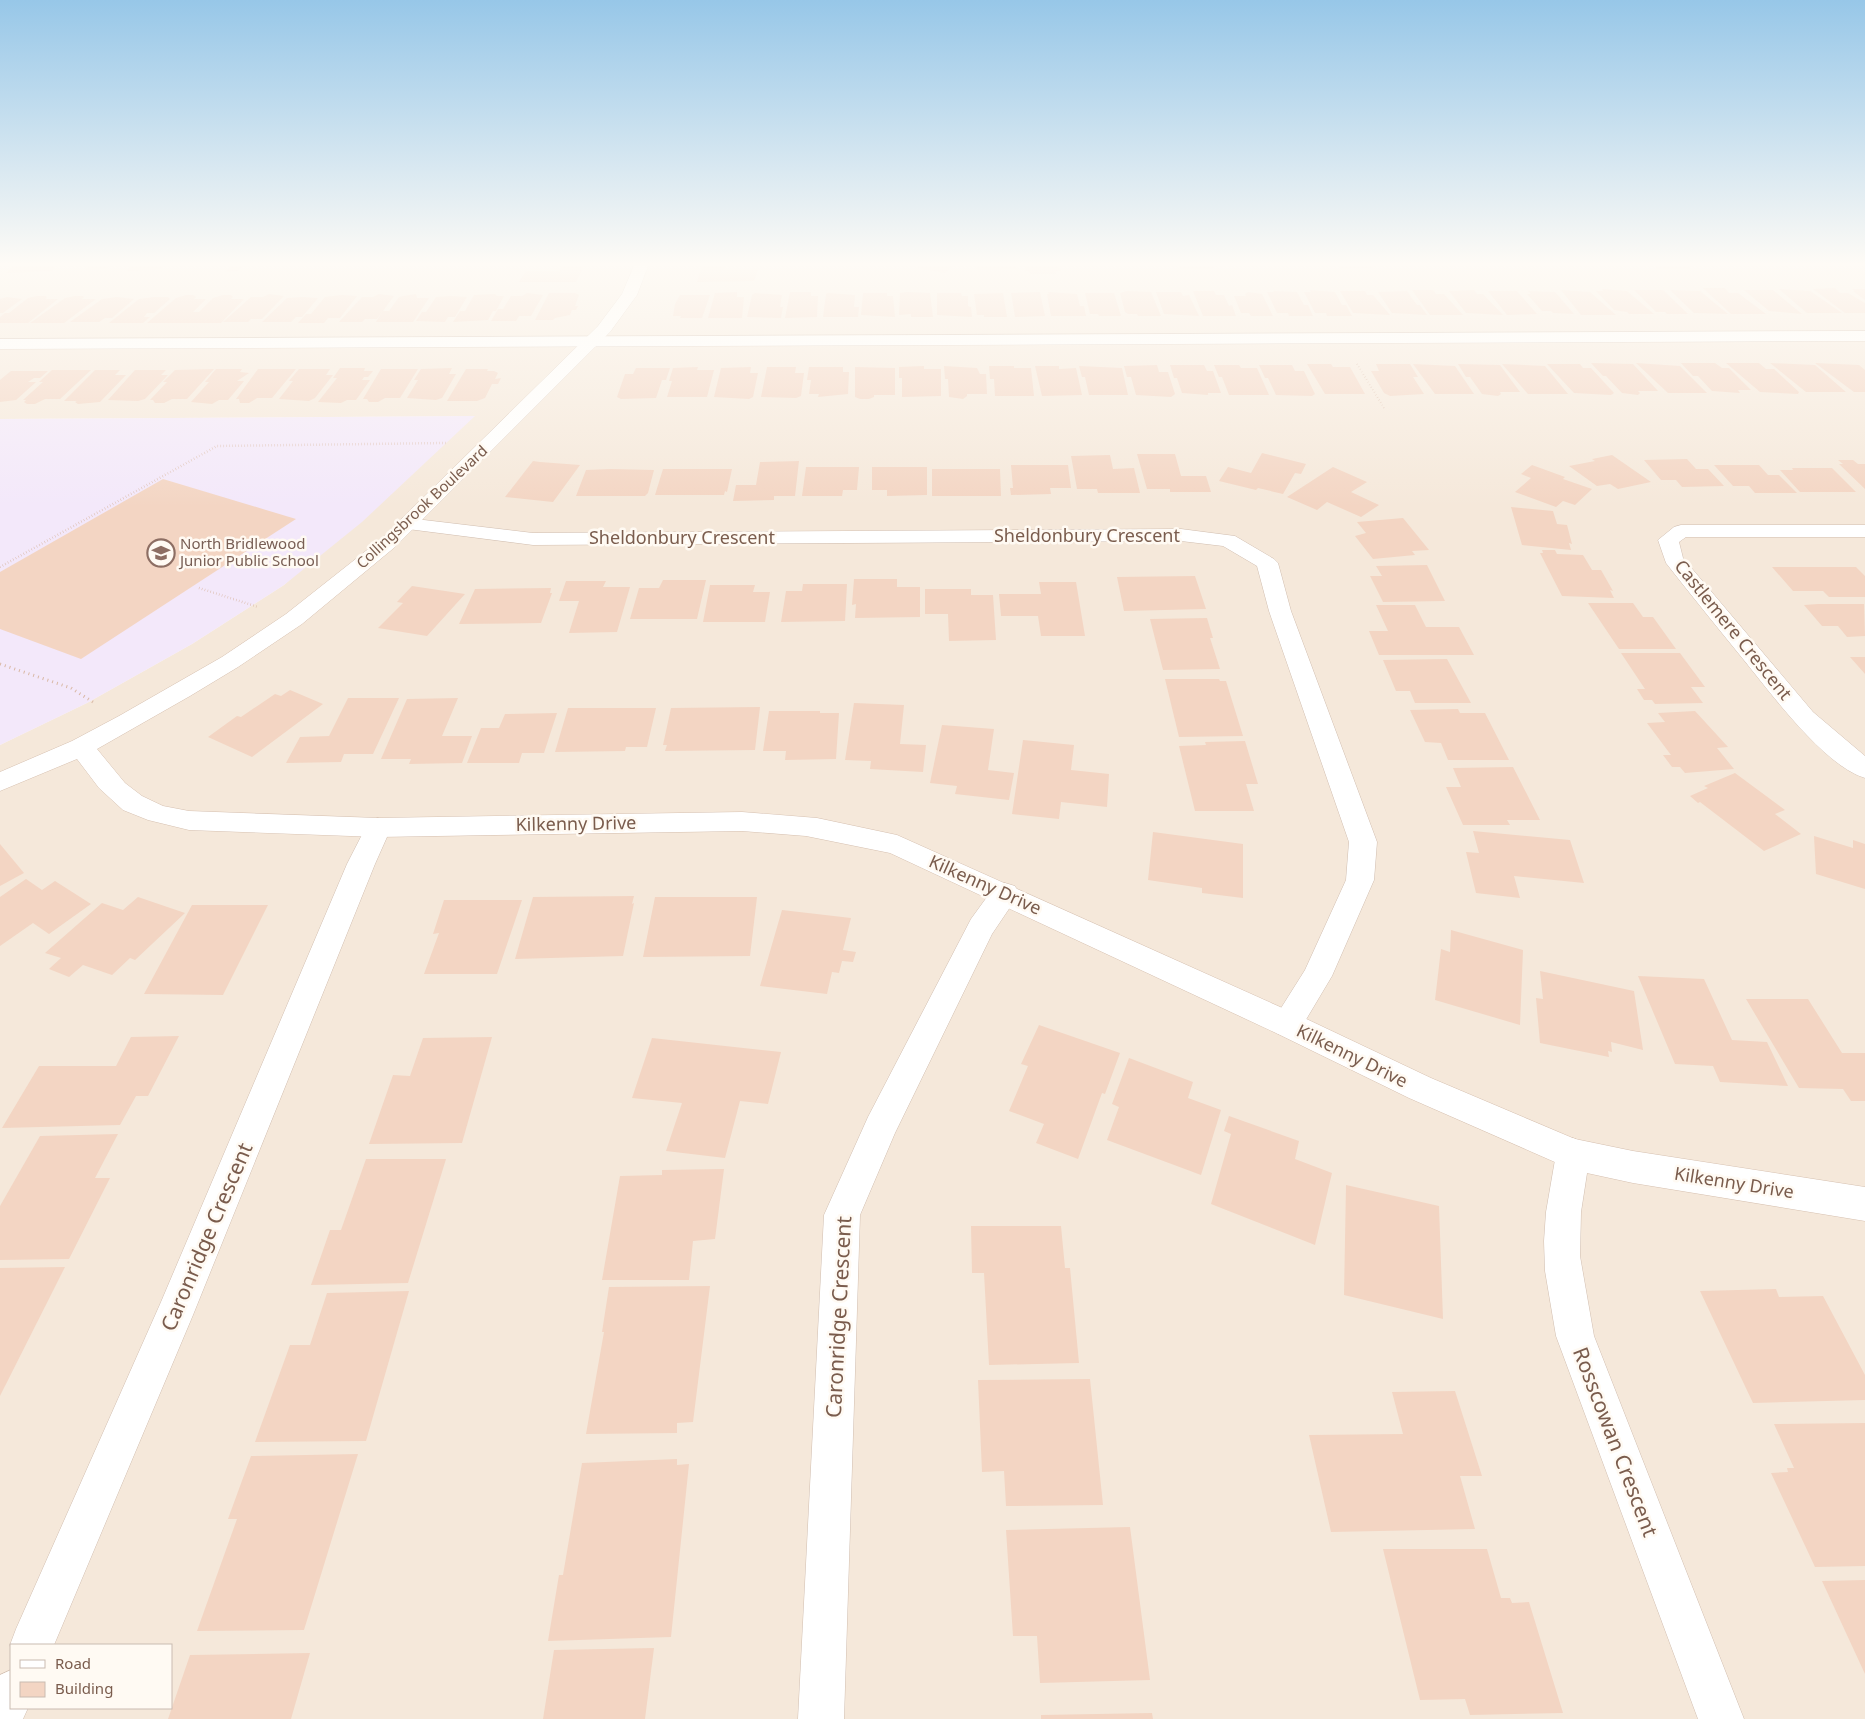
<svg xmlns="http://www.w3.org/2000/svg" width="1865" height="1719" font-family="'Noto Sans',sans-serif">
  <rect width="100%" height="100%" fill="#fdf6ec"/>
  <path fill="#f5e8da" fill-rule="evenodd" d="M0 266H1865V1719H0V745L87 703 192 644 284 585 474 416 0 419ZM11 1645H171V1708H11Z"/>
  <path fill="#f3e8fa" d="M475 416 362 522 284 585 192 644 87 703 0 745V419Z"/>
  <g fill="#f3d5c3">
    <path d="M13 266H56L52 271 6 273Z"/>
    <path d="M89 266H109L107 269 86 270Z"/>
    <path d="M131 266H164L162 269 127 271Z"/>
    <path d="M230 266H245L237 271 226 272Z"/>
    <path d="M562 266H584L576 282H519L526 271H559Z"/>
    <path d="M702 266H725L724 270H758L754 281 697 282Z"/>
    <path d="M919 266H952L945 273 917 268Z"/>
    <path d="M977 266H1015L1016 269 977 270Z"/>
    <path d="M1025 266H1059L1061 271H1056V274H1030L1029 271H1025Z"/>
    <path d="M1179 266H1212L1214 269H1180Z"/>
    <path d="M1338 266H1372L1374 268 1340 269Z"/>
    <path d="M1655 266H1689L1692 269H1657Z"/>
    <path d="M1703 288H1725L1729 293H1738L1766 314H1731Z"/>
    <path d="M1835 288 1840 293H1848L1865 303V313H1845L1813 289Z"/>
    <path d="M1602 289 1627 291 1654 314H1629L1627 312 1614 310 1596 291H1603Z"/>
    <path d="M1779 289 1810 291 1842 313H1807Z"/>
    <path d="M1852 289H1865V300L1853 291H1855Z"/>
    <path d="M1310 290 1335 292 1342 305H1346L1352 316H1327L1326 313H1315L1304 292H1311Z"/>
    <path d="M1412 290H1433L1436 294H1444L1463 315H1430Z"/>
    <path d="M1474 290 1477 294H1483L1503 315 1466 313 1449 291Z"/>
    <path d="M1561 290 1590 292 1616 315H1581Z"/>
    <path d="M1634 290H1663L1688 314H1667L1665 312H1656Z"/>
    <path d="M1670 290 1700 291 1728 314 1694 313Z"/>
    <path d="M1744 290H1773L1802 314 1769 311Z"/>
    <path d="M1127 291 1151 292 1161 316H1138L1137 314H1128L1125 312 1120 293Z"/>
    <path d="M1193 291H1214L1216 295H1224L1229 306 1232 305 1236 316H1203Z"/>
    <path d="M1273 291 1297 292 1304 305H1308L1313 316H1289L1288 313H1277L1267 292H1274Z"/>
    <path d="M1340 291H1365L1367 295H1373L1390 315 1353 313Z"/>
    <path d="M1407 291 1417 305H1420L1427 315 1392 313 1378 292Z"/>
    <path d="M1488 291H1517L1537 314 1507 315Z"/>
    <path d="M1528 291 1555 292 1574 314 1553 313 1551 311H1542L1527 294H1531Z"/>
    <path d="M737 292V297H744L742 318H708L715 293Z"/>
    <path d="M790 292H811V296H818L817 317 785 318Z"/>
    <path d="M907 292 930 293 933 317H911V314L899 315 900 293Z"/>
    <path d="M1040 292 1045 316 1015 317 1011 293Z"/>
    <path d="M1048 292 1077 294 1080 306H1084L1086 316H1051L1047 294H1049Z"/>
    <path d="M1156 292H1181L1183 296 1189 295 1199 316 1164 314Z"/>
    <path d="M1248 292 1262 294 1273 316H1251L1249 313H1241L1234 296H1246L1245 294Z"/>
    <path d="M527 293 543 295 531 316H519L516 321H491L498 309H503L511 296H522Z"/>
    <path d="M549 293H575L579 295 575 306H578L576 310H572L570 315 555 318 553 320H535Z"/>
    <path d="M755 293 782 295 780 307H783L781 318 747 317 752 295Z"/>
    <path d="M828 293 855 295 854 307H859L858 317H823L826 294Z"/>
    <path d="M863 293H887V296H893L895 317 861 315Z"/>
    <path d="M937 293H961L962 296H968V306L971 307 972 317 937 315Z"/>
    <path d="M1003 293 1007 317H984V315H977L974 294Z"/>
    <path d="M1085 293H1114L1121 316H1099L1098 314H1090Z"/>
    <path d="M269 294 284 296 262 319H251L248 322H223L251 297H263Z"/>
    <path d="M379 294 394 296 383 311H389L399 297 403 296 416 294 417 298H429L413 322H376L382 312 377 319H365L362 322H339L362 297H373Z"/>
    <path d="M495 294 497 296H504L496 311H493L488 320 453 322 460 311H465L474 295Z"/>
    <path d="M186 295H193L196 297 194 299H206L193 312H199L213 298 223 295H231L233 297 231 299H244L221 323H147L176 298Z"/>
    <path d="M342 295 357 296 340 318H328L324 323H298L306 314H311L325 297Z"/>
    <path d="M680 295H710L702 318H680L681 316H673L675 304Z"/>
    <path d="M37 296H46L47 298 45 299H58L28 323H0V317L5 313H9L28 298Z"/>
    <path d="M75 296H83L84 297 82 299H96L64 323H30L65 298Z"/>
    <path d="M451 296 467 297 455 317H448L445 322 416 321 422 312H426L436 297Z"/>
    <path d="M7 297 22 299 3 313H0V299Z"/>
    <path d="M117 297 134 299 112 318H105L99 322H70L102 299Z"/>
    <path d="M154 297H168L170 299 154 313H147L144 317H150L143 323H109L139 299Z"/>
    <path d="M302 297 318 298 302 317H296L291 322H262L287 298Z"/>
    <path d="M1591 363 1633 364 1658 391H1638L1640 393 1638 395 1622 393 1606 376H1603Z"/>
    <path d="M1636 363 1680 366 1707 393H1668Z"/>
    <path d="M1681 363H1715L1722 368H1729L1751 390H1738L1740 393 1712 391 1698 376H1693Z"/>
    <path d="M1726 363H1759L1766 369H1774L1799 392 1798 394 1760 392Z"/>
    <path d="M1770 363 1815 365 1846 392H1806Z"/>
    <path d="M1815 363 1859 365 1865 370V392H1854Z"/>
    <path d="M1307 364H1331L1333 367H1350L1365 394H1325Z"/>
    <path d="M1376 364H1410L1418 377H1413L1424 394 1390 396 1384 393 1371 371H1379Z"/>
    <path d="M1413 364 1455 366 1474 394H1435Z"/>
    <path d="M1458 364 1500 365 1520 392H1500L1501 394 1498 396 1482 394 1470 377H1466Z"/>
    <path d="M1502 364 1545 366 1568 394H1528Z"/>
    <path d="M1547 364H1580L1583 368H1591L1614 393 1611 395 1574 393Z"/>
    <path d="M1157 365 1159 372H1168L1175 394 1171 397 1136 395 1131 377H1127L1124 366Z"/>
    <path d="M1170 365H1204L1207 371H1213L1221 393H1208V395L1182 393 1177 378H1174Z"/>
    <path d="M1214 365H1239L1241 368H1257L1269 395H1229L1222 377H1219Z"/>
    <path d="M1259 365H1292L1295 371H1304L1315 394 1312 396 1276 395 1268 378H1265Z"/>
    <path d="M924 366V369H941V396L902 397V378H899V367Z"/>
    <path d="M944 366 977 368 980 374H986L987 394H967V396L963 399 949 397 948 379H945Z"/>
    <path d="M989 366H1014V368H1031L1034 396H995L994 379H990Z"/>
    <path d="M1035 366H1059V369L1076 368 1082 395 1042 396Z"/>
    <path d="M1079 366 1122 368 1128 395H1089L1085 377H1082Z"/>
    <path d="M698 367 697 370H714L707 397H667L672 381H669L673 368Z"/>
    <path d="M751 367 750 373H758L753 397 749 399 714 397 721 368Z"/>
    <path d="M767 367H796L795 373H804L801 396 796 398 761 397Z"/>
    <path d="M809 367H843V372H849L848 394 818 397 819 394H809L811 380H807Z"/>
    <path d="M855 367 895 368V395H874V397L869 399H860L855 397Z"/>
    <path d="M340 368H365L364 371H373L368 377H364L362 380H370L356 400H347L341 403 318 402 337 378H333Z"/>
    <path d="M452 368 449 374H456L442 398 436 400 407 398 418 380H414L421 369Z"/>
    <path d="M636 368H670L666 380H662L656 398 621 399 617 397 625 374H633Z"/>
    <path d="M214 369 187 399H172L164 403H155L153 400H150L167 382H163L175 370Z"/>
    <path d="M216 369H242L240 372 249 373 237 381H244L228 400H219L212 404 191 402 209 382H205Z"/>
    <path d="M258 369H296L272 398H257L249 403H240L239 399H236Z"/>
    <path d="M299 369H330L326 375H333L315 398 309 401 279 399 293 381H289Z"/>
    <path d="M381 369H418L400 398H385L378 402H369L367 399H363Z"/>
    <path d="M466 369H488L487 371H494L498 373 495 379 501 378 498 384H492L485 398 477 401H447Z"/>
    <path d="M52 370H91L60 399H45L35 404H27L24 402 26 400H23L43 382H39Z"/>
    <path d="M95 370H120L115 375H126L100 402 78 404 75 402 77 401H64Z"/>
    <path d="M135 370H166L161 375H168L145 399 138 401 108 400Z"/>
    <path d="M11 371H48L40 378H34L28 382H36L16 400 0 402V380Z"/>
    <path d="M1262 453 1306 464 1301 474 1295 473 1283 494 1258 488 1256 490 1219 481 1228 467 1251 473Z"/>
    <path d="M1137 454H1175L1181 476H1206L1211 492H1170V489H1147Z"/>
    <path d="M1110 455 1113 469 1134 468 1140 493H1098L1097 489H1077L1071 456Z"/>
    <path d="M1612 455 1651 482 1618 489 1610 484 1597 486 1569 466 1595 461 1592 459Z"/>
    <path d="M1687 459 1696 469H1708L1724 486 1682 487 1676 480H1661L1644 460Z"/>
    <path d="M1838 460H1853L1858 464H1865V489L1839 464H1843Z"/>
    <path d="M533 461 540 462 580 465 553 502 505 497Z"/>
    <path d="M799 461 795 496H774V500L733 501 736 485H756L760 462Z"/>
    <path d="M1011 465H1068L1071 488H1050L1051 494 1011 495 1010 488H1013Z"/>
    <path d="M1532 465 1565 477 1563 479 1592 489 1575 505 1563 501 1556 507 1515 492 1531 478 1521 474Z"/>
    <path d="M1714 465H1759L1768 475H1779L1797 493H1755L1749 486H1733Z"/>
    <path d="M806 467H859L857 490H843L842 496H802Z"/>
    <path d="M872 467H927V495L887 496V490H872Z"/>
    <path d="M1333 467 1367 482 1351 492 1379 505 1361 517 1327 502 1317 510 1287 497Z"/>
    <path d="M1792 468H1832L1856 492H1800L1780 470H1793Z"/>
    <path d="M611 469 654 470 648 493 645 496H576L586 470Z"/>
    <path d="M663 469H732L727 492 725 491 724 495H655Z"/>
    <path d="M932 469H1000L1001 496H932Z"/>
    <path d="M163 479 296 519 81 659 0 629V572Z"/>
    <path d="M1511 507 1553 511 1557 524 1567 525 1572 544 1569 543 1571 550 1522 545Z"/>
    <path d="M1403 518 1429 550 1412 551 1415 555 1373 559 1355 536 1366 533 1357 522Z"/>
    <path d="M1542 550H1555L1557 554 1583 555 1592 570H1601L1613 591 1610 590 1614 598 1562 596 1540 553H1543Z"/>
    <path d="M1427 565 1445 601 1383 602 1370 576H1382L1376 566Z"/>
    <path d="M1772 567H1856L1865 576V597H1829L1823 591H1793Z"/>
    <path d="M1195 576 1206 609 1124 611 1117 577Z"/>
    <path d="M854 579H897V587H920V617L855 618 856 604 852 605Z"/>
    <path d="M663 580H706L697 619H630L639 588H659Z"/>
    <path d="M566 581H606L603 587H630L617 632 569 633 579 601H559Z"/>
    <path d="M1039 582H1076L1085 636H1041L1038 616H1001L999 594H1041Z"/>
    <path d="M803 584H847L845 621 781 622 786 591H802Z"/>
    <path d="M710 585H755L753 592H770L765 622H703Z"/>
    <path d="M412 586 465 594 427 636 378 628 403 603 397 602Z"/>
    <path d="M551 588 550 593H552L541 623 459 624 475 589Z"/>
    <path d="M925 589H971V595H993L996 640 949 641 948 614H925Z"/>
    <path d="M1588 603H1633L1643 617H1653L1676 649H1619Z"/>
    <path d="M1818 604H1864L1865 636 1847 637 1838 626H1822L1804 605Z"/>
    <path d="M1376 605H1415L1426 627H1459L1474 655H1379L1369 631H1388Z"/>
    <path d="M1207 618 1213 638H1210L1220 669 1163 670 1150 619Z"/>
    <path d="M1621 653H1680L1705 687H1691L1703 703 1655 704 1652 700H1644L1637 689H1645Z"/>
    <path d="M1850 657H1865V674Z"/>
    <path d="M1447 659 1471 703H1415L1410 691H1396L1383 660Z"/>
    <path d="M1165 679H1219L1220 681H1226L1243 736 1179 737Z"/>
    <path d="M290 690 323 704 252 757 208 737 237 716 241 717 275 694 281 696Z"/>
    <path d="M348 698H399L373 754H344L341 762 286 763 300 737 329 736Z"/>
    <path d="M458 698 442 736H472L462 763 409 764 411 759H381L407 699Z"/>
    <path d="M854 703 904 705 900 744 926 745 923 772 870 769 871 761 845 760Z"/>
    <path d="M760 707 755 750 665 751 667 745H663L671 708Z"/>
    <path d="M568 708H656L647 747H626L625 751 555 752Z"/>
    <path d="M1458 709 1460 713H1485L1509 760H1448L1441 743 1425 742 1410 710Z"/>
    <path d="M769 711H820V713H839L836 759 785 760 786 751H763Z"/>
    <path d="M1695 711 1728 747 1717 748 1734 769 1685 773 1680 767H1672L1663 755H1671L1647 723 1665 722 1658 713Z"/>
    <path d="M557 713 544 753H522L519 763H467L481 728H499L505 714Z"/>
    <path d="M942 725 994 729 988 770 1014 773 1009 800 955 794 957 786 930 783Z"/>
    <path d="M1023 740 1074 745 1071 770 1109 774 1107 807 1061 802 1059 819 1012 814Z"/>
    <path d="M1245 741 1258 784H1246L1254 811H1195L1179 746 1206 745 1205 742Z"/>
    <path d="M1513 767 1540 820H1507L1510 825H1463L1446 787H1461L1453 768Z"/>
    <path d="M1735 773 1785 810 1775 814 1801 834 1764 851 1700 802 1698 803 1690 796 1708 788 1704 786Z"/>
    <path d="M1473 831 1570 840 1584 883 1514 876 1520 898 1476 893 1466 852 1479 853Z"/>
    <path d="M1153 832 1243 844V898L1202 893V888L1148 880Z"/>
    <path d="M1814 836 1853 848V840L1865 844V889L1816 874Z"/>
    <path d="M0 844 24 873 0 886Z"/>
    <path d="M26 879 42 890 55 881 91 904 49 934 33 923 0 946V897Z"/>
    <path d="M634 896 632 904 634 903 623 956 515 959 533 897Z"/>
    <path d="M138 897 185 913 135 960 130 958 112 975 83 965 69 977 49 969 61 958 45 953 102 903 123 910Z"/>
    <path d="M655 897H757L750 956 643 957Z"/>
    <path d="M444 900H522L497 974H424L439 933 433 934Z"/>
    <path d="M192 905H268L223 995 144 994Z"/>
    <path d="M782 910 851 918 843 950 856 952 853 962 842 961 839 973 832 972 827 994 760 986Z"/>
    <path d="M1451 930 1523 950 1520 1025 1435 1000 1441 949 1450 952Z"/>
    <path d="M1540 971 1634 991 1643 1050 1611 1042 1612 1052 1608 1051 1609 1057 1540 1043 1536 998 1543 999Z"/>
    <path d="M1638 976 1704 979 1732 1040 1767 1042 1788 1086 1720 1082 1713 1066 1675 1064Z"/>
    <path d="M1746 999H1808L1842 1053H1865V1101H1851L1843 1089 1799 1088Z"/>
    <path d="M1039 1025 1120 1053 1105 1094 1102 1093 1078 1159 1036 1143 1044 1124 1009 1111 1028 1066 1021 1064Z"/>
    <path d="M179 1036 148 1096H136L120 1125 2 1128 39 1066H116L131 1037Z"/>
    <path d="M492 1037 462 1143 369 1144 393 1075 410 1076 423 1038Z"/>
    <path d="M652 1038 781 1052 768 1104 740 1101 725 1158 666 1151 682 1103 632 1098Z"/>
    <path d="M1129 1058 1193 1082 1188 1098 1221 1110 1201 1175 1107 1140 1119 1107 1112 1104Z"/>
    <path d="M1229 1116 1299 1141 1295 1159 1332 1173 1315 1245 1211 1204 1231 1134 1224 1131Z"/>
    <path d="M118 1134 95 1178H110L69 1259 0 1260V1206L40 1136Z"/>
    <path d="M366 1159H446L408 1283 311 1285 330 1230H341Z"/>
    <path d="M724 1169 715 1239 693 1241 689 1280H602L620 1176 662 1175V1170Z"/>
    <path d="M1346 1185 1439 1206 1443 1319 1344 1295Z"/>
    <path d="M971 1226H1061L1065 1268H1070L1079 1363 989 1365 984 1273H972Z"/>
    <path d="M65 1267 0 1396V1268Z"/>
    <path d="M710 1286 693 1422 677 1423V1433L586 1434 604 1332H602L609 1287Z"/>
    <path d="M1776 1289 1779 1297 1823 1296 1865 1375V1400L1753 1403 1700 1291Z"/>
    <path d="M409 1291 366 1441 255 1442 290 1345H310L327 1293Z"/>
    <path d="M1090 1379 1103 1505 1006 1506 1004 1471 982 1472 978 1380Z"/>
    <path d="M1455 1391 1482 1476H1460L1475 1529 1331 1532 1309 1435 1403 1434 1392 1392Z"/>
    <path d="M1865 1423V1566L1815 1567 1771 1473 1788 1472 1787 1468H1794L1774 1424Z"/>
    <path d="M358 1454 304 1630 197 1631 237 1519H228L251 1456Z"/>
    <path d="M677 1459V1465L689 1464 671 1637 548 1641 559 1575H563L582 1463Z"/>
    <path d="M1130 1527 1150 1680 1040 1683 1037 1636H1013L1006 1530Z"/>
    <path d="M1383 1549H1487L1501 1598H1510L1512 1603 1529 1602 1563 1713 1470 1715 1465 1699 1420 1700Z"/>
    <path d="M1865 1580V1674L1822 1581Z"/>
    <path d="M654 1648 645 1719H543L554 1650Z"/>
    <path d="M310 1653 291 1719H168L190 1655Z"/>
    <path d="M1152 1713 1153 1719H1041V1715Z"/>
  </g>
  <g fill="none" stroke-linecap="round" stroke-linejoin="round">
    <g stroke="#d1beb0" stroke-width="1">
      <g id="street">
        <path d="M1865 331V341L0 349V339Z"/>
        <path d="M407 518 533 533 1181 529 1235 536 1274 559 1278 563 1291 611 1377 842 1374 880 1332 976 1298 1033 1287 1037 1276 1033 1271 1024 1305 970 1346 880 1349 842 1269 611 1257 566 1223 546 1181 541 533 545 400 528 397 524 400 520Z"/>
        <path d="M1681 525H1865V537H1686L1679 542 1683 558 1813 712 1865 756V778C1824 766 1770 692 1743 659 1717 627 1691 595 1666 563L1658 540 1674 527Z"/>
        <path d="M378 818 387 821 391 828 375 864 193 1315 54 1645H11V1649L10 1645 16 1629 161 1302 347 864 369 821Z"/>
        <path d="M1005 883 1015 886 1019 894 992 934 895 1133 860 1215 844 1719H798L824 1215 868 1117 971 919 995 886Z"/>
        <path d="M1573 1138 1585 1143 1590 1154 1581 1212 1580 1256 1594 1336 1744 1719H1698L1556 1336 1545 1271 1544 1241 1546 1212 1556 1154 1561 1143Z"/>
        <path d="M11 1670V1708H28L23 1719H0V1675Z"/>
      </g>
    </g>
    <g stroke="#d6c0b0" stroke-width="1">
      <path id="secondary" d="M634 266H648L637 295 610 332 395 547 302 624 238 667 190 696 97 749 125 783 142 796 163 806 189 811 378 818 742 812 817 818 897 835 1298 1015 1431 1078 1575 1139 1633 1151 1865 1187V1221L1633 1183 1573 1170 1409 1098 1276 1033 890 853 806 836 742 831 378 837 189 830 148 820 123 810 99 788 77 759 0 791V772L72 741 119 716 222 657 286 614 381 539 598 326 622 294Z"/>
    </g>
    <path stroke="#d9b8a5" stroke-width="2" stroke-dasharray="0.5 2.5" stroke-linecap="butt" d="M1357 364 1384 408"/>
    <g stroke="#d9b8a5" stroke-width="2.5" stroke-dasharray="0.5 2.5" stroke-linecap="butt">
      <path d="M0 567 217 446 446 443"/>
      <path d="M199 588 258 607"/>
    </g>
    <path stroke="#d9b8a5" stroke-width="3" stroke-dasharray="1 4" stroke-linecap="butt" d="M0 664 71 688 96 704"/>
    <use href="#street" fill="#fff" fill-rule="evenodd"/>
    <use href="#secondary" fill="#fff" fill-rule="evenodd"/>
  </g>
  <linearGradient id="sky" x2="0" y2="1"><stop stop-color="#97c7e8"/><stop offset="0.52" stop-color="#fefbf6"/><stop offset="1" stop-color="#fefbf6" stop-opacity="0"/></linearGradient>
  <rect width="1865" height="507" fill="url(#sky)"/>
  <defs>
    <g id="school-ring" transform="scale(1.4375)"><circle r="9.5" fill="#fffaf3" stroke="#8d6e63" stroke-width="1.5"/><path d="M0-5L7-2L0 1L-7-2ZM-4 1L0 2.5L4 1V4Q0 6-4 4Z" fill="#8d6e63"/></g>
  </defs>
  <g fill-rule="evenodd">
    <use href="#school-ring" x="161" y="553"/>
  </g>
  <g text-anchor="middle" stroke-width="5" stroke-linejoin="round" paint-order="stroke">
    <g font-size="15" fill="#7a5c4d" stroke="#fffaf3">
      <text transform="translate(422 507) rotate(-43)" y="5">Collingsbrook Boulevard</text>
    </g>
    <g font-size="15" fill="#785e54" stroke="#fffaf3" text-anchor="start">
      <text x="180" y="549">North Bridlewood<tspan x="180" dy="17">Junior Public School</tspan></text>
    </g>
    <g font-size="18" fill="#7a5c4d" stroke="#fffaf3">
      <text x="1087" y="542">Sheldonbury Crescent</text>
      <text x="682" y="544">Sheldonbury Crescent</text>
      <text transform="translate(1733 630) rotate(51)" y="6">Castlemere Crescent</text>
      <text transform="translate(576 824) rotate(-1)" y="6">Kilkenny Drive</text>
      <text transform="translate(985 885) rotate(24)" y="6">Kilkenny Drive</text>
      <text transform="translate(1352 1056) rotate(26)" y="6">Kilkenny Drive</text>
      <text transform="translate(1734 1183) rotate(9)" y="6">Kilkenny Drive</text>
    </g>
    <g font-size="21" fill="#7a5c4d" stroke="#fffaf3">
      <text transform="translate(207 1237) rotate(-67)" y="7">Caronridge Crescent</text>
      <text transform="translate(839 1317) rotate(-87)" y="7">Caronridge Crescent</text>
      <text transform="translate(1615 1442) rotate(69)" y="7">Rosscowan Crescent</text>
    </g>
  </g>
  <rect x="10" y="1644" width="162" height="65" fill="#fffaf3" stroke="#cabbb1"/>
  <rect x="20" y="1660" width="25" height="8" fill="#ffffff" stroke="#cabbb1"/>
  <text x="55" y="1669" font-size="15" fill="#7a5c4d">Road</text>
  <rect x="20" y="1682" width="25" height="15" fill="#f3d5c3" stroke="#cabbb1"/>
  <text x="55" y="1694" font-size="15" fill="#7a5c4d">Building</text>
</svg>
